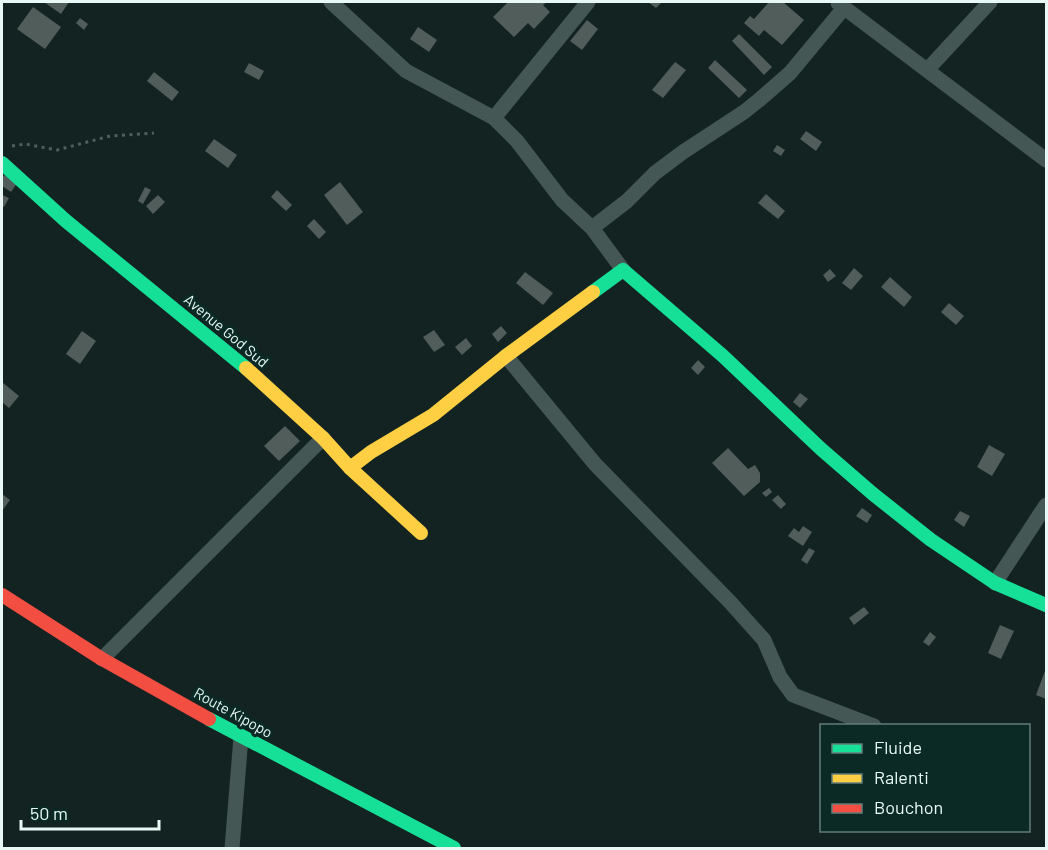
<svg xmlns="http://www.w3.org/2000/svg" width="1048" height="850" font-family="Barlow,sans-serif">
  <rect width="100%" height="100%" fill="#122321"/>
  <g fill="#505d5b">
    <path d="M44 2H69L61 14Z"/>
    <path d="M508 2H547L543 5 550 12 534 29 528 23 514 37 493 17Z"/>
    <path d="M648 2H662L656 8Z"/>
    <path d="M769 2H783L804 20 782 45 764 30 759 36 744 23 750 16 754 19Z"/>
    <path d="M33 7 61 27 45 49 17 29Z"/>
    <path d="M80 18 88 24 84 30 76 23Z"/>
    <path d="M587 20 598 29 582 50 570 41Z"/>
    <path d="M418 27 437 40 429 52 410 39Z"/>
    <path d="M739 34 772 67 764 75 732 41Z"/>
    <path d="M715 60 747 90 739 98 708 68Z"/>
    <path d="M675 62 686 70 663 98 652 90Z"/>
    <path d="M249 63 264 71 259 80 244 72Z"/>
    <path d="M154 72 179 92 172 101 147 81Z"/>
    <path d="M806 131 822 142 816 151 800 139Z"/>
    <path d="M214 139 237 155 228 168 205 151Z"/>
    <path d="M777 145 785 150 781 156 773 151Z"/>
    <path d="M4 175 17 183 11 192 2 186V179Z"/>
    <path d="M340 182 363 212 347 225 324 195Z"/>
    <path d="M145 187 151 190 143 204 138 201Z"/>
    <path d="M277 190 292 205 286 211 271 197Z"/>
    <path d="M766 194 785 211 778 219 758 203Z"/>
    <path d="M2 195 9 198 4 207 2 206Z"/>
    <path d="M158 195 165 202 153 214 146 206Z"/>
    <path d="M314 219 326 232 319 239 307 226Z"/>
    <path d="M854 268 863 276 851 290 842 283Z"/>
    <path d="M830 269 836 276 828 282 823 275Z"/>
    <path d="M525 272 553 293 543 305 516 283Z"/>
    <path d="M890 277 912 297 904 307 881 287Z"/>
    <path d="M949 303 964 316 956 325 941 312Z"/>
    <path d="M501 326 507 333 498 342 492 334Z"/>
    <path d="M434 330 445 345 434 352 423 337Z"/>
    <path d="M82 331 96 341 80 364 66 354Z"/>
    <path d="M466 338 472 346 462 355 455 347Z"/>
    <path d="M698 360 705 367 698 375 691 368Z"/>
    <path d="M2 382 19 396 9 408 2 402Z"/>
    <path d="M800 393 808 399 800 408 793 402Z"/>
    <path d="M285 426 300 441 279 461 264 446Z"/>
    <path d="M989 445 1005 454 992 476 977 467Z"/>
    <path d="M728 448 748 469 755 465 760 473V482L744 496 712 463Z"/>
    <path d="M769 488 772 492 766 497 762 493Z"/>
    <path d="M2 494 10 500 2 511Z"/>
    <path d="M778 495 786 504 781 509 772 500Z"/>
    <path d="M862 508 872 515 867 523 856 516Z"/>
    <path d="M960 511 970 516 964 527 954 520Z"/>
    <path d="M803 526 812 532 803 546 788 536 794 528 799 532Z"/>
    <path d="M809 548 815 551 807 564 801 560Z"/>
    <path d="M864 607 869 613 854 625 849 618Z"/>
    <path d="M1000 625 1014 631 1001 659 988 653Z"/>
    <path d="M930 632 936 637 929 646 923 642Z"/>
    <path d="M1045 671 1046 672V699L1036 695Z"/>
  </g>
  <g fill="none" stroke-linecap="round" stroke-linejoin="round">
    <path stroke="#505f5c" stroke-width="3" stroke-dasharray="3 4.5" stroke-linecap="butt" d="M12 146 25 144 57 150 110 136 154 133"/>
    <g stroke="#455754" stroke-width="15">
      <path d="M331 2 406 71 494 118 517 141 562 200 592 228 623 270"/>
      <path d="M838 3 1046 160"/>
      <path d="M928 69 990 2"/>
      <path d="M494 118 588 2"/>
      <path d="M592 228 627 201 655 173 683 152 744 112 759 100 790 73 844 8"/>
      <path d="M506 356 595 464 730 602 764 640 780 677 793 695 874 726"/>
      <path d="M995 583 1046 505"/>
      <path d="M102 659 323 438"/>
      <path d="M232 848 241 737"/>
    </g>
    <g stroke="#16e098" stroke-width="14">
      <path d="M2 163 66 221 246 368"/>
      <path d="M593 292 623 270 723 356 821 449 873 494 931 540 995 583 1046 605"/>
      <path d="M209 719 454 848"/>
    </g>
    <g stroke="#ffcf43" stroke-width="14">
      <path d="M246 368 323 438 350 468 421 533"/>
      <path d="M350 468 371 452 433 415 506 356 593 292"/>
    </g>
    <path stroke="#f24e42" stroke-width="14" d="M2 595 102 659 209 719"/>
  </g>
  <g text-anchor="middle" stroke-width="6" stroke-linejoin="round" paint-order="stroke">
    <g font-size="15" fill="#e8f9f5" stroke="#0b2a26">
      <text transform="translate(226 331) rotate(40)" y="5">Avenue God Sud</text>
      <text transform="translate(233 713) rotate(29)" y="5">Route Kipopo</text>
    </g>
  </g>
  <rect width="1048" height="850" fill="none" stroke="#e8f9f5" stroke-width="6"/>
  <rect x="820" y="724" width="210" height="108" fill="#0b2a26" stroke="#637d79" stroke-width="1.5"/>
  <rect x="832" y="744" width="30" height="9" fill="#16e098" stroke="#637d79" stroke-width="1.5"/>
  <text x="874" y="754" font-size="18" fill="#e8f9f5">Fluide</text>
  <rect x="832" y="774" width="30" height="9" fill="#ffcf43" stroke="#637d79" stroke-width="1.5"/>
  <text x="874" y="784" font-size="18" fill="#e8f9f5">Ralenti</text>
  <rect x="832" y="804" width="30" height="9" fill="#f24e42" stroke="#637d79" stroke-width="1.5"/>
  <text x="874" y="814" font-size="18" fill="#e8f9f5">Bouchon</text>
  <path d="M21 820v9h138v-9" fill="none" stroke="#e8f9f5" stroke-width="3"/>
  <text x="30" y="820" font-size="18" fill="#e8f9f5" stroke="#0b2a26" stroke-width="4.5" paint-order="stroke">50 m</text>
</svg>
